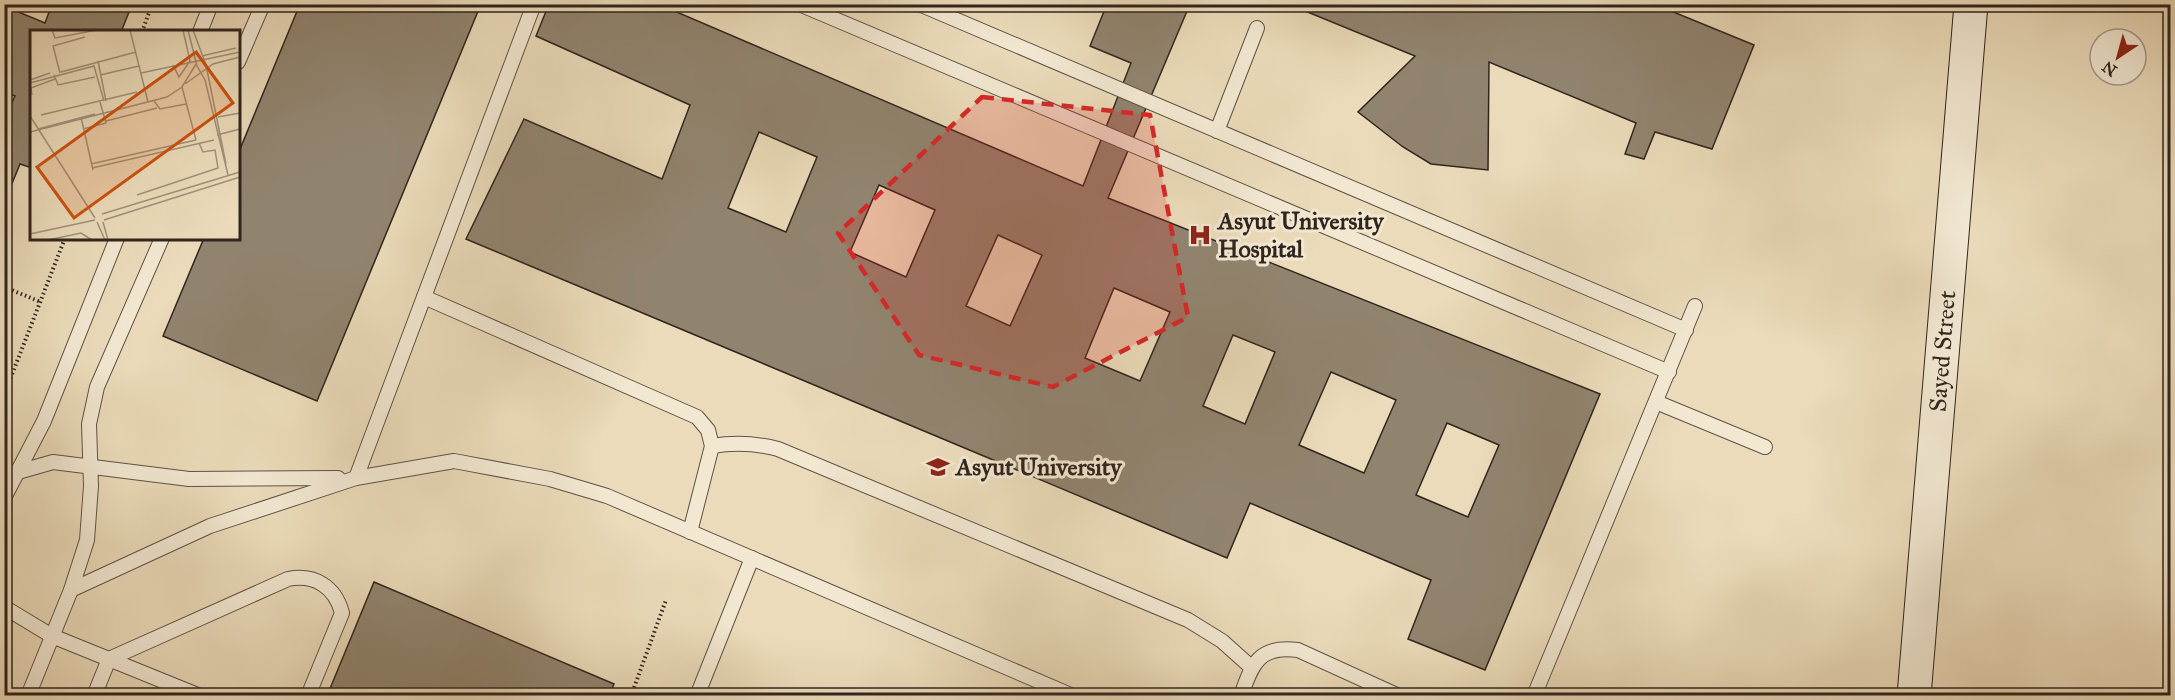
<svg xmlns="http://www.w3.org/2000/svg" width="2175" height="700" font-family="'IM FELL Great Primer',serif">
  <rect width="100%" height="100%" fill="#ebdbba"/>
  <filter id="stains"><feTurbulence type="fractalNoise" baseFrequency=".00333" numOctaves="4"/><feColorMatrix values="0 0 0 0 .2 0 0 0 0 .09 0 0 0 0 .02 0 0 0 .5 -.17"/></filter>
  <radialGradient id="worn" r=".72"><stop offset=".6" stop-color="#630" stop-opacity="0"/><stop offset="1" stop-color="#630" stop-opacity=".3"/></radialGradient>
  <g fill="#91846f" stroke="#30251e" stroke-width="1.5" fill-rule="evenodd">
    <path d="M4 4H18L16 11 45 23 52 4H125L131 7 121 32H32V168L20 164 4 203V119L15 96 4 92Z"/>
    <path d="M300 4H481L317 401 163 336 204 238H238V154Z"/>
    <path d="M549 4H658L1083 186 1131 63 1090 46 1107 4H1190L1108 198 1600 394 1485 670 1408 639 1431 580 1250 503 1227 558 466 239 524 119 662 179 690 105 536 36ZM759 132 817 157 786 232 728 208ZM879 185 935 210 906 277 850 252ZM998 235 1042 255 1010 326 966 306ZM1114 288 1170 312 1140 381 1085 358ZM1233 335 1275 352 1245 424 1203 406ZM1331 372 1396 400 1364 473 1299 445ZM1447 423 1499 445 1468 517 1416 495Z"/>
    <path d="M1288 4H1654L1754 45 1712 149 1655 132 1644 159 1625 154 1636 123 1489 62 1488 170 1431 164 1403 147 1358 112 1415 56Z"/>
    <path d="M374 582 614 684 609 696H327Z"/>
  </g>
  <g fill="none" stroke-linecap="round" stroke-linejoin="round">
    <g stroke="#5f5245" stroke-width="16">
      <g id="lane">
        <path d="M799 4 1669 372"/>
        <path d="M919 4 1686 330"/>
        <path d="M200 32 211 4"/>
        <path d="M238 62 263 4"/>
        <path d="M1217 131 1257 28"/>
        <path d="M424 297 697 417 708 430 712 446 690 532"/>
        <path d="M1656 402 1765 447"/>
        <path d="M712 446C736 442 755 443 778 449L1188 620 1222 641 1251 667"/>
        <path d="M4 476 53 462 189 479 338 478"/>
        <path d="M356 478 534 4"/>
        <path d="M4 498 44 421 117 238"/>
        <path d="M71 590 210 526 356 478 454 461 550 479 607 496 1073 696"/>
        <path d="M4 607 52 636 200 696"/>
        <path d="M28 696 71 590 87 540 91 486 89 424 97 387 162 238"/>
        <path d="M94 696 109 659 288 579C314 574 335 586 342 613L308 696"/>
        <path d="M697 696 752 558"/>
        <path d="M1241 696C1252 663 1260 645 1298 650L1399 696"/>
        <path d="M1534 696 1695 306"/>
      </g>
    </g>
    <g stroke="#30251e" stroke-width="35">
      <g id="secondary">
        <path id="s1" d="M1914 696 1971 4"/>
      </g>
    </g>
    <g stroke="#30251e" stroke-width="4" stroke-dasharray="1.5 3" stroke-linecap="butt">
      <path d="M142 32 152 4"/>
      <path d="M4 287 41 302"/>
      <path d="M4 395 65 238"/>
      <path d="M631 696 666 600"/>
    </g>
    <use href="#lane" stroke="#f2e8d2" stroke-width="14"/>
    <use href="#secondary" stroke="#f2e8d2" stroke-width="33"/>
  </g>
  <path fill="#d62828" fill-opacity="0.2" stroke="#d62828" stroke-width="4.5" stroke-dasharray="12 8" stroke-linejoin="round" d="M982 97 1150 115 1188 317 1053 387 919 355 838 233Z"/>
  <defs>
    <g id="hospital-bare" transform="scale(1.8)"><path d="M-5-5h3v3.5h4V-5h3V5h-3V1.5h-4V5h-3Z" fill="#8f2418" stroke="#f2e8d2" stroke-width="2.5" paint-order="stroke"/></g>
    <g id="university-bare" transform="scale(1.8)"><path d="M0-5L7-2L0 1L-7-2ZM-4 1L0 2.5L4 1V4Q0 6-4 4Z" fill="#8f2418" stroke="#f2e8d2" stroke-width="2.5" paint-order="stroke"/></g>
  </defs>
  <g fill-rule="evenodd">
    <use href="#hospital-bare" x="1200" y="235"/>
    <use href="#university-bare" x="938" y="467"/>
  </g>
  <g text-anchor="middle" stroke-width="6" stroke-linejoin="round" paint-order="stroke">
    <g font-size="24" font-weight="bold" fill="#30251e" stroke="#f2e8d2" text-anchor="start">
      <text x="1218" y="229">Asyut University<tspan x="1218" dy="28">Hospital</tspan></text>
      <text x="956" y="475">Asyut University</text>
    </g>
    <g font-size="24" fill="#30251e" stroke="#f2e8d2">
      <text dy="8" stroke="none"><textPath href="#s1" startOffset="346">Sayed Street</textPath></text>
    </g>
  </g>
  <g transform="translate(30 30)">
    <rect width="210" height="210" fill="#ebdbba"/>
    <path fill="none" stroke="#a0927c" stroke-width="1.5" d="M22 0 25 8 67 0M100 0 118 72M158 0 167 36 175 50 198 145M163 0 176 35 196 134M172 26 206 18M68 31 76 71M143 35 149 47 160 31 153 0M31 42 106 22M30 43 23 16 55 7M111 43 210 22M24 45 28 55 65 47M70 45 109 36M0 50 20 43M0 53 64 36 74 71M155 54 183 34 210 27M152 57 166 110M2 65 1 58 25 49M124 71 130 79 156 74M11 85 107 62M0 86 65 188M51 87 63 140M188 87 210 83M76 91 127 78M8 99 65 84M53 99 76 93 70 72M0 102 137 67 152 57 166 34M187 105 210 99M61 134 166 110M62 138 184 110M107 165 188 138 185 120 173 122 169 113M72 184 210 142M74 190 210 147M67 192 75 210M73 192 78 210M0 204 65 190M18 210 51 203 62 210"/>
    <path fill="#cc510f" fill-opacity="0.15" stroke="#cc510f" stroke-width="3" d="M166 22 203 73 44 188 7 137Z"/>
    <rect width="210" height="210" fill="none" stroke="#30251e" stroke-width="3"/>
  </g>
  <rect width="2175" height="700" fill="none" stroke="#ebdbba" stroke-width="24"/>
  <rect x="6" y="6" width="2163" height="688" fill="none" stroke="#30251e" stroke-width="3"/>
  <rect x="12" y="12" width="2151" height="676" fill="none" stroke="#30251e" stroke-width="1.5"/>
  <g transform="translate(2118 57) rotate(216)"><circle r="28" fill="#f2e8d2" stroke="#a49a8a" stroke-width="1.5"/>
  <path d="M0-4.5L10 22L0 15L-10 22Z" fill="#8f2418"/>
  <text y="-9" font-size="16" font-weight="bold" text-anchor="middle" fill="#30251e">N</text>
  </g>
  <rect width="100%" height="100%" filter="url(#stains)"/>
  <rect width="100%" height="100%" fill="url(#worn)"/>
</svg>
